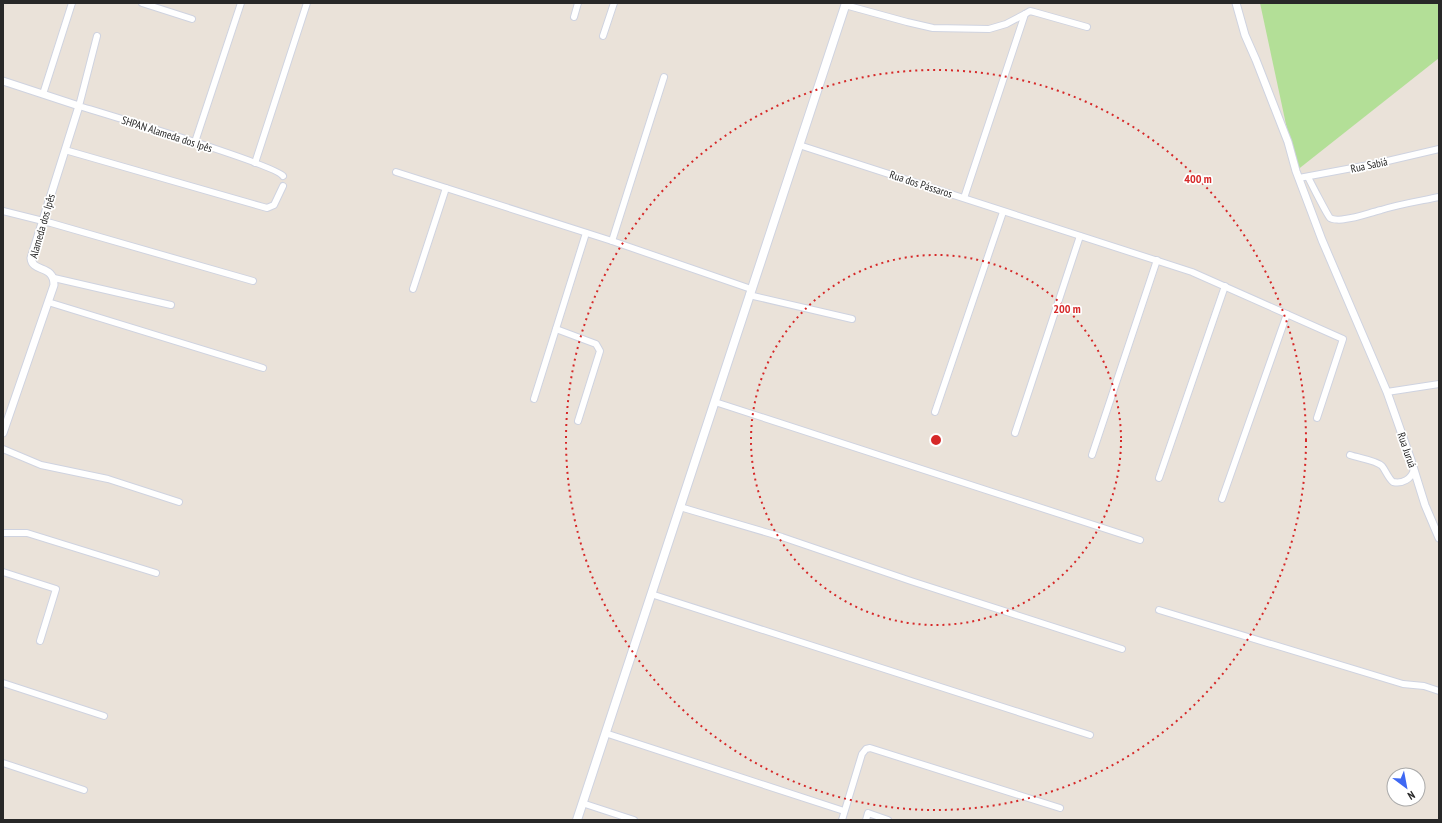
<svg xmlns="http://www.w3.org/2000/svg" width="1442" height="823" font-family="'PT Sans Narrow',sans-serif">
  <rect width="100%" height="100%" fill="#eae2d9"/>
  <path fill="#b3df97" d="M1260 3H1439V58L1296 171Z"/>
  <g fill="none" stroke-linecap="round" stroke-linejoin="round">
    <g stroke="#cfd3e0" stroke-width="8">
      <g id="minor">
        <path d="M142 3 192 19"/>
        <path d="M845 5 907 22 933 28 989 29 1006 24 1025 14"/>
        <path d="M574 17 578 3"/>
        <path d="M97 36 79 106C105 114 276 165 283 176"/>
        <path d="M603 36 614 3"/>
        <path d="M43 94 72 3"/>
        <path d="M195 142 241 3"/>
        <path d="M799 145 1192 272 1343 339 1317 418"/>
        <path d="M65 150 267 208 274 205 283 186"/>
        <path d="M255 163 307 3"/>
        <path d="M396 172 612 241 751 289"/>
        <path d="M1308 177C1311 183 1328 216 1330 218 1333 220 1341 220 1345 219 1357 218 1369 213 1381 210 1400 204 1420 201 1439 197"/>
        <path d="M1299 178 1379 163 1439 149"/>
        <path d="M964 198 1025 14 1030 11 1034 12 1087 27"/>
        <path d="M3 211 51 223 253 281"/>
        <path d="M612 241 664 77"/>
        <path d="M54 278 171 305"/>
        <path d="M413 289 446 188"/>
        <path d="M749 295 852 319"/>
        <path d="M48 302 263 368"/>
        <path d="M556 329 596 344 600 351 578 421"/>
        <path d="M1387 392 1439 384"/>
        <path d="M534 399 586 233"/>
        <path d="M715 402 1140 540"/>
        <path d="M935 412 1003 212"/>
        <path d="M1015 433 1080 236"/>
        <path d="M3 449 41 465 108 479 179 502"/>
        <path d="M1092 455 1157 260"/>
        <path d="M1350 455C1358 458 1376 460 1382 466 1386 471 1388 478 1393 482 1403 484 1411 479 1414 470"/>
        <path d="M1159 478 1225 286"/>
        <path d="M1222 499 1287 314"/>
        <path d="M680 507 782 537 911 581 1122 649"/>
        <path d="M3 533H27L156 573"/>
        <path d="M3 572 56 589 40 641"/>
        <path d="M651 594 1090 735"/>
        <path d="M1159 610 1403 684 1424 686 1439 691"/>
        <path d="M3 683 104 716"/>
        <path d="M605 733 844 811"/>
        <path d="M3 763 84 790"/>
        <path d="M582 803 634 820"/>
        <path d="M842 820 862 754 866 749 870 748 1060 808"/>
        <path d="M866 820 868 813 888 820"/>
      </g>
    </g>
    <g stroke="#cfd3e0" stroke-width="9">
      <g id="tertiary">
        <path d="M1236 3 1245 35 1256 60 1288 142 1296 171 1322 240 1387 392 1411 460 1425 505 1439 538"/>
        <path d="M3 81 79 106 31 258C32 273 54 264 54 285L3 433"/>
      </g>
    </g>
    <g stroke="#cfd3e0" stroke-width="10">
      <path id="secondary" d="M577 820 846 3"/>
    </g>
    <use href="#minor" stroke="#fff" stroke-width="6"/>
    <use href="#tertiary" stroke="#fff" stroke-width="7"/>
    <use href="#secondary" stroke="#fff" stroke-width="8"/>
  </g>
  <g fill="none" stroke="#d62828" stroke-width="2" stroke-dasharray="2 4">
    <circle cx="936" cy="440" r="185"/>
    <circle cx="936" cy="440" r="370"/>
  </g>
  <g text-anchor="middle" stroke-width="3.5" stroke-linejoin="round" paint-order="stroke">
    <g font-size="11" fill="#282828" stroke="#fff">
      <text transform="translate(167 134) rotate(18)" y="4">SHPAN Alameda dos Ipês</text>
      <text transform="translate(1369 165) rotate(-12)" y="4">Rua Sabiá</text>
      <text transform="translate(921 184) rotate(18)" y="4">Rua dos Pássaros</text>
      <text transform="translate(42 226) rotate(-74)" y="4">Alameda dos Ipês</text>
      <text transform="translate(1407 450) rotate(71)" y="4">Rua Juruá</text>
    </g>
  </g>
  <circle cx="936" cy="440" r="6" fill="#d62828" stroke="#fff" stroke-width="2"/>
  <g font-size="12" text-anchor="middle" font-weight="bold" fill="#d62828" stroke="#fff" stroke-width="3.5" stroke-linejoin="round" paint-order="stroke">
    <text x="1198" y="183">400 m</text>
    <text x="1067" y="313">200 m</text>
  </g>
  <rect width="1442" height="823" fill="none" stroke="#282828" stroke-width="8"/>
  <g transform="translate(1406 787) rotate(148)"><circle r="19" fill="#ffffff" stroke="#a9a9a9"/>
  <path d="M0-3L7 15L0 10L-7 15Z" fill="#3e68f3"/>
  <text y="-6" font-size="11" font-weight="bold" text-anchor="middle" fill="#282828">N</text>
  </g>
</svg>
